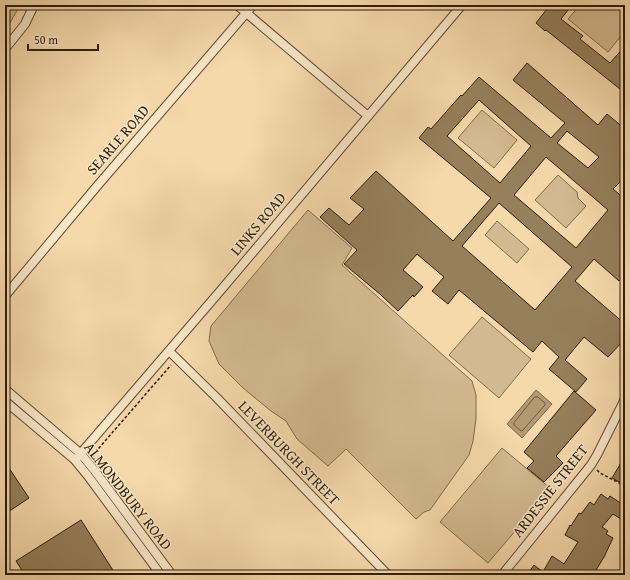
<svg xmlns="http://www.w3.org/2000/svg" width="630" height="580" font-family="'Gentium Book Plus',serif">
  <rect width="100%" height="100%" fill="#f5d9ab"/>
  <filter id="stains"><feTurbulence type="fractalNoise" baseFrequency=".005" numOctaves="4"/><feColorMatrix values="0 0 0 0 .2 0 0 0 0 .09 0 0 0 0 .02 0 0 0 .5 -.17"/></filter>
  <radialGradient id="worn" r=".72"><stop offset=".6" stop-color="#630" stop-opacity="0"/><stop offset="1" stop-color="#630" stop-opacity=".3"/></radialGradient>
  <g fill="#d3b98f" stroke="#816b4a">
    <path d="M5 5H20L10 23 5 28Z"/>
    <path d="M580 5H625V31L608 52 568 19Z"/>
    <path d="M482 110 517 140 494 168 458 138Z"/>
    <path d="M558 175 577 192 578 198 586 206 566 228 535 200Z"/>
    <path d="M308 210 352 248 342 265 472 381 476 395V419L473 441 469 455 430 510 424 512 416 519 346 449 328 466 297 439 286 421 271 411 243 388 219 364 209 341 211 326Z"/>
    <path d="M497 221 529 249 517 263 485 235Z"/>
    <path d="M482 317 531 359 499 398 449 355Z"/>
    <path d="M502 448 551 489 488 563 440 522Z"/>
  </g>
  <path fill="#b29972" stroke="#7e6746" d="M536 390 552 404 522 438 507 424Z"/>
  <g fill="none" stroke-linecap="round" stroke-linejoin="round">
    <path stroke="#705b3b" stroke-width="1" d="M535 397H538L545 403V405L523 430 521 431 514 425V423Z"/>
  </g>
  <g fill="#967f5b" stroke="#2f1d04" fill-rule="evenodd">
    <path d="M550 5H572L561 19 583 36 580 39 610 63 625 46V93L546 30 545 31 536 23Z"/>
    <path d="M527 63 598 125 607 114 625 129V169L622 172 625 175V177L613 189 625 199V274L619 281 594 259 575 281 625 324V339L608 357 584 337 565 360 587 379 576 392 549 369 559 357 542 341 533 352 459 290 448 304 432 291 444 277 417 254 403 270 423 287 414 297 413 295 398 311 381 295 344 264 357 250 320 217 329 208 349 225 364 209 350 198 376 171 453 241 491 198 419 138 428 127 431 129 461 95 462 96 479 77 551 138 565 123 513 80ZM479 100 531 146 500 183 447 136ZM567 131 599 157 588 168 557 143ZM546 157 608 210 576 248 514 195ZM499 203 572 267 535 310 462 246Z"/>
    <path d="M574 391 596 410 556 456 563 463 544 482 527 468 534 461 524 452Z"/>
    <path d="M625 456V485L612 478Z"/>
    <path d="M5 462 29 498 5 514Z"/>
    <path d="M601 494 608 499 610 496 625 506V513L621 519 613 514 602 527 608 531 606 534 613 538 604 557 593 575H527L534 565 543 572 552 556 564 564 578 542 565 535 570 525 571 526 579 513 581 514 590 502 594 505Z"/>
    <path d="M81 520 116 575H25L16 561Z"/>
  </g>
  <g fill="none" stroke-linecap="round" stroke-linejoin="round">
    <g stroke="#604c2e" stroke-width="10">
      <g id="minor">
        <path d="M237 5 368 116"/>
        <path d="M5 49 25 24 34 5"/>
        <path d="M5 296 98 185 253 5"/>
        <path d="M169 351 217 398 388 575"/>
        <path d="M5 389 81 454 95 471 172 575"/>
        <path d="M5 401 75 460 88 476 161 575"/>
        <path d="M75 460 221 290 462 5"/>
        <path d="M502 575 591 465 597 455 625 399"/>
      </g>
    </g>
    <g stroke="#2f1d04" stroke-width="1.5" stroke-dasharray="3 2" stroke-linecap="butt">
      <path d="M92 456 171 365"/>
      <path d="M597 470 600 473 625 486"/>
    </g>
    <use href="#minor" stroke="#f8e6c8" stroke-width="8"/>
  </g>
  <g text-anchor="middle" stroke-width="3" stroke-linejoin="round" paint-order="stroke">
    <g font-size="15" fill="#2f1d04" stroke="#f8e6c8">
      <text transform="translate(118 140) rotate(-49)" y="5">SEARLE ROAD</text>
      <text transform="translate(258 224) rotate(-50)" y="5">LINKS ROAD</text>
      <text transform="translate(289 453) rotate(46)" y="5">LEVERBURGH STREET</text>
      <text transform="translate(550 491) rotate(-52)" y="5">ARDESSIE STREET</text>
      <text transform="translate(128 496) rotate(52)" y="5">ALMONDBURY ROAD</text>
    </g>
  </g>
  <rect width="630" height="580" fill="none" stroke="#f5d9ab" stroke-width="20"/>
  <rect x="6" y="6" width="618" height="568" fill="none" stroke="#2f1d04" stroke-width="2"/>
  <rect x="10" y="10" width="610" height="560" fill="none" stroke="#2f1d04"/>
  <path d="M28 44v6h70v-6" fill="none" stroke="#2f1d04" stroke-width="2"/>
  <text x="34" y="44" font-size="12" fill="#2f1d04" stroke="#f8e6c8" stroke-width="3" paint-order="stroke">50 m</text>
  <rect width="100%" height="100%" filter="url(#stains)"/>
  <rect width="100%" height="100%" fill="url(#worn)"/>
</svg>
